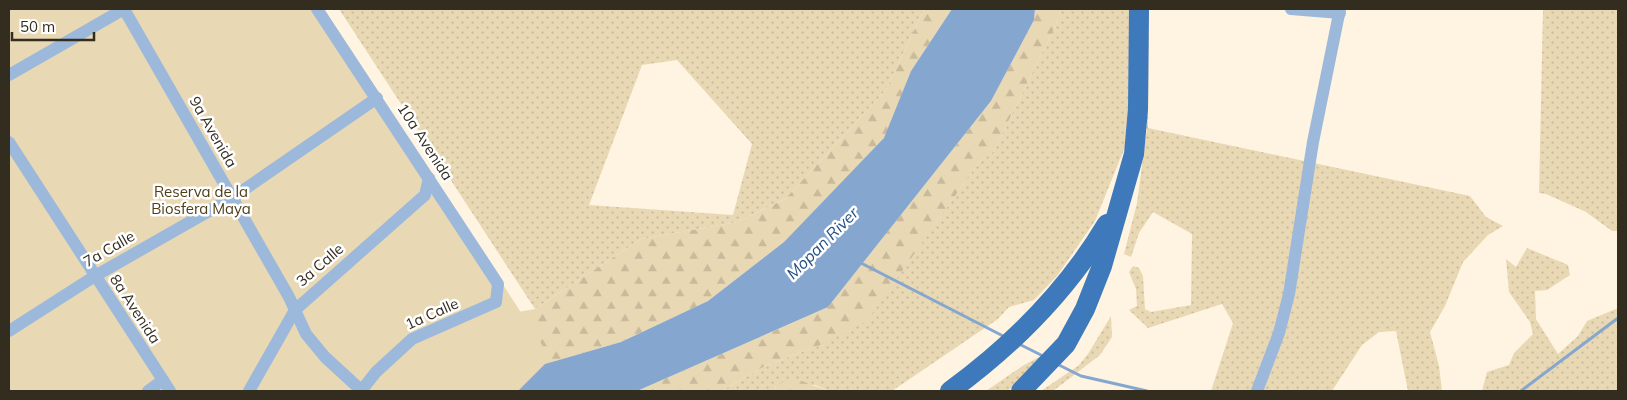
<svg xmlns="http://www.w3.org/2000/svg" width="1627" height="400" font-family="Mulish,sans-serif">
  <defs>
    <pattern id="grass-dots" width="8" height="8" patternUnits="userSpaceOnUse" patternTransform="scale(1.25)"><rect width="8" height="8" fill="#e9d8b4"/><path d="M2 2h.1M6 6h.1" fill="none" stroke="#c8ba9a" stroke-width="1.8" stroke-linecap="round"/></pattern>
    <pattern id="forest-firs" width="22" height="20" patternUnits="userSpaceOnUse" patternTransform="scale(1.25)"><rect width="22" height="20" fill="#e9d8b4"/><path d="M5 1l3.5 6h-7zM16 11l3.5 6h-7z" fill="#c8ba9a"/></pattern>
  </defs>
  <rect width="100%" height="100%" fill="#fef4e1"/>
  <g fill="url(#grass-dots)" fill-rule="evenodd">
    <path d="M339 9H924L886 90 785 199 737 222 641 239 535 309ZM677 60 752 144 733 215 589 205 642 65Z"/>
    <path d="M1061 9H1149L1148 128 1470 196 1486 217 1503 226 1488 235 1463 262 1445 306 1430 332 1439 366 1442 391H1408L1396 331 1379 332 1362 345 1332 391H1211L1233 323 1222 304 1148 328 1129 310 1137 306 1136 289 1129 272 1133 266 1139 268 1143 276 1145 309 1151 312 1191 305 1192 234 1153 212 1139 233 1131 257 1124 254 1137 203 1147 128 1131 132 1095 221 1057 276 1034 300 1009 307 998 319 892 391H829L815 385H776L775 391H721L765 366 820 345 898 276 979 162 993 152 1056 25Z"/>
    <path d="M1543 9H1618V231H1612L1586 212 1546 194 1539 193Z"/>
    <path d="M1527 248 1568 265 1570 275 1547 290 1535 291 1536 319 1558 354 1578 336 1587 321 1618 308V391H1482L1487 372 1509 365 1514 353 1533 334 1530 322 1509 292 1506 259 1516 267Z"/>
    <path d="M1111 316 1112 337 1100 355 1053 391H1029L1031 389 1041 391 1078 366 1088 354Z"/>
    <path d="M1045 354 1008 391H986L1024 365Z"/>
  </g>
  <g fill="url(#forest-firs)">
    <path d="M924 9H952L911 71 885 138 784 242 708 301 621 342 545 364 477 319 535 309 641 239 737 222 785 199 886 90Z"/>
    <path d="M1035 9H1061L1056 25 993 152 979 162 867 321 820 345 765 366 721 391H637L828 307 991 101 1034 20Z"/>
    <path d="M793 378 829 391H775L776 385Z"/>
  </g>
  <path fill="#e9d8b4" d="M9 9H324L572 391H9Z"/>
  <path fill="#85a7cf" d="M952 9H1035L1034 20 991 101 828 307 637 391H518L545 364 621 342 708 301 784 242 884 138 911 71Z"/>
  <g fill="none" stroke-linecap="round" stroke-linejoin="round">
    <g stroke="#85a7cf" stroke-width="3">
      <path d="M859 262 1005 337"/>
      <path d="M1019 344 1045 357"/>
      <path d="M1057 364 1081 376 1147 391"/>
      <path d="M1521 391 1618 318"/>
    </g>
    <g stroke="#9cb9db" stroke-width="12">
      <path d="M124 9 289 297 306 334 325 357 362 391"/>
      <path d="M317 9 498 284 496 302 412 339 376 372 361 391"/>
      <path d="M1291 9 1340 13"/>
      <path d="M9 75 124 9"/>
      <path d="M9 142 170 391"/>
      <path d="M9 331 95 276 232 198 377 98"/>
      <path d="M148 391 163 380"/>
      <path d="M249 391 295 310 425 195 429 178"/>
      <path d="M1257 391 1279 333 1289 294 1313 142 1340 9"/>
    </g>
    <g stroke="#3e79bb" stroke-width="20">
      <path d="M950 391C1013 345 1067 291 1107 224"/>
      <path d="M1021 391 1066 344 1085 309 1102 266 1134 154 1138 109 1139 9"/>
    </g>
  </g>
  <g text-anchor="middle" stroke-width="5" stroke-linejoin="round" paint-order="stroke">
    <g font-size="15" fill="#332d20" stroke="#fff">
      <text transform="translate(213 132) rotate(60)" y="5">9a Avenida</text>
      <text transform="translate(425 142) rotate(57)" y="5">10a Avenida</text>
      <text transform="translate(109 249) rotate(-30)" y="5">7a Calle</text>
      <text transform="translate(320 265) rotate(-41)" y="5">3a Calle</text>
      <text transform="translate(135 309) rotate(57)" y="5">8a Avenida</text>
      <text transform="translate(432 314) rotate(-24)" y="5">1a Calle</text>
    </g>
    <g font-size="15" fill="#4f3e17" stroke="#fff">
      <text x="201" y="197">Reserva de la<tspan x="201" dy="17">Biosfera Maya</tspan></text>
    </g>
    <g font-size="16" font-style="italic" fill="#204e82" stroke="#fff">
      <text transform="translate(822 243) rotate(-45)" y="6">Mopan River</text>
    </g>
  </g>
  <rect width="1627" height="400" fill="none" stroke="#332d20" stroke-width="20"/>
  <path d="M12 32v8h82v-8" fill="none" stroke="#332d20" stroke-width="2.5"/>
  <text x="20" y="32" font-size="15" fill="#332d20" stroke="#ffffff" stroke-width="4" paint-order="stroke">50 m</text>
</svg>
